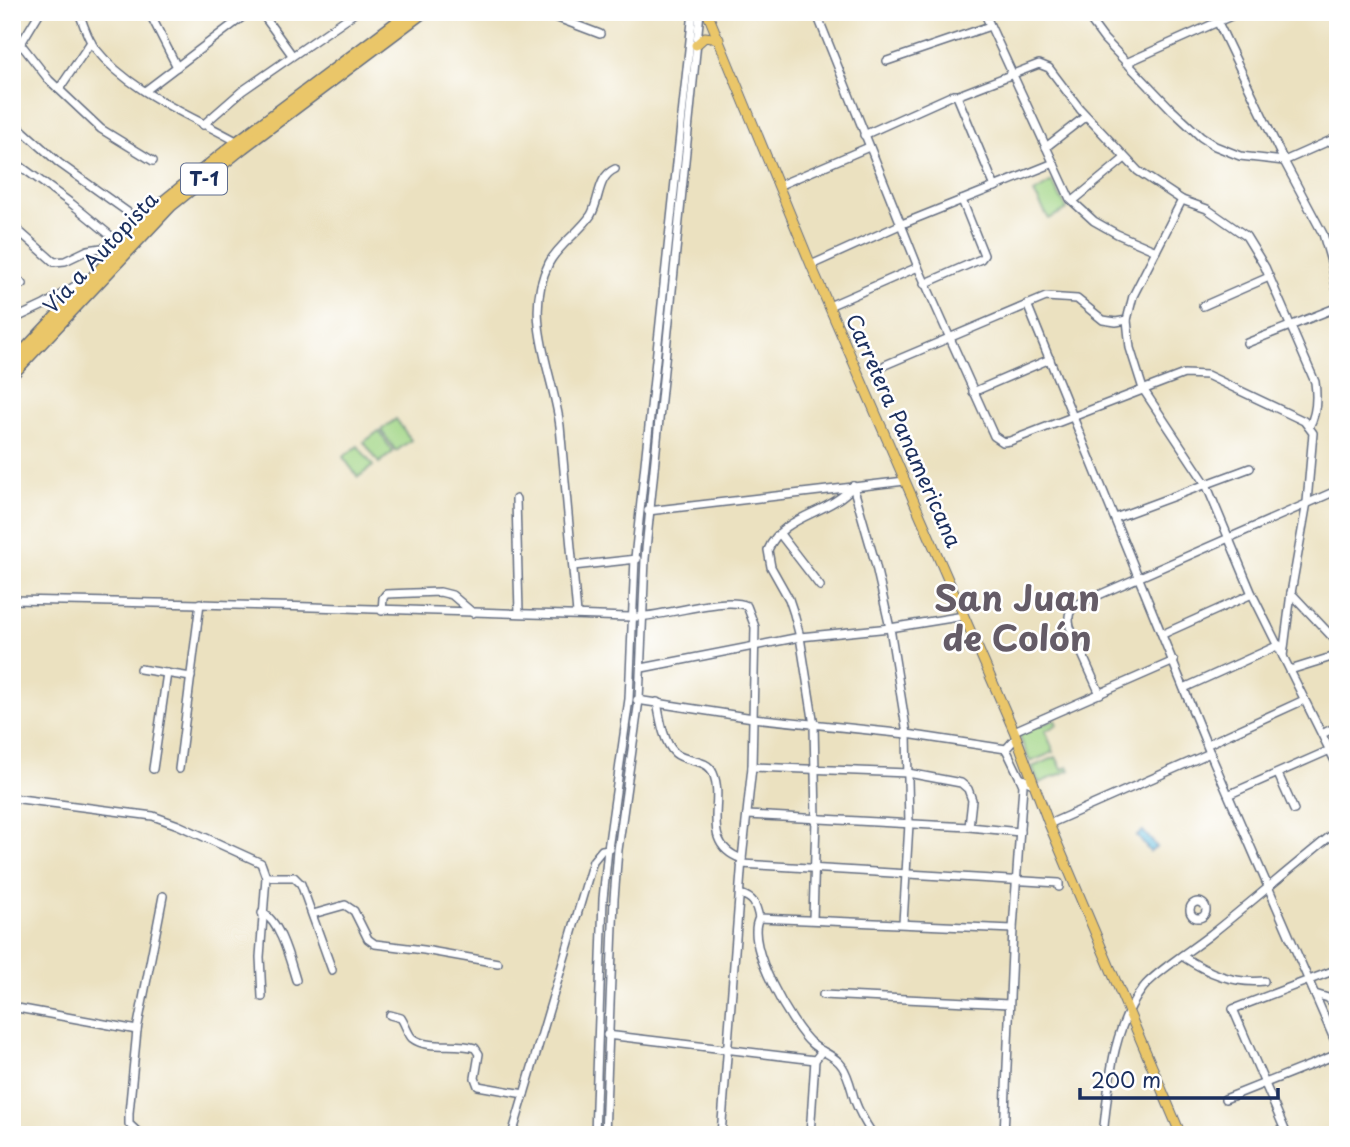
<svg xmlns="http://www.w3.org/2000/svg" width="1350" height="1147" font-family="'Playpen Sans',sans-serif">
  <rect width="100%" height="100%" fill="#fff"/>
  <filter id="ink" filterUnits="userSpaceOnUse"><feTurbulence type="fractalNoise" baseFrequency=".0143" numOctaves="2"/><feDisplacementMap in="SourceGraphic" scale="14" xChannelSelector="R" yChannelSelector="G"/><feConvolveMatrix kernelMatrix="1 2 1 2 8 2 1 2 1" color-interpolation-filters="sRGB"/></filter>
  <filter id="wash" filterUnits="userSpaceOnUse"><feTurbulence type="fractalNoise" baseFrequency=".00686" numOctaves="4" result="noise"/><feDisplacementMap in="SourceGraphic" scale="28" xChannelSelector="R" yChannelSelector="G"/><feGaussianBlur stdDeviation="1.57" result="paint"/><feColorMatrix in="noise" values="0 0 0 0 0 0 0 0 0 0 0 0 0 0 0 0 0 1.4 0 .05"/><feComposite in="paint" operator="in"/></filter>
  <g filter="url(#wash)">
    <rect width="100%" height="100%" fill="#ebe1c0"/>
    <g fill="#a1d585" stroke="#5e8272" stroke-width="2">
      <path d="M1052 182 1067 209 1049 219 1034 193Z"/>
      <path d="M396 419 411 440 396 451 381 430Z"/>
      <path d="M379 431 393 452 379 463 364 442Z"/>
      <path d="M358 446 373 466 358 477 343 457Z"/>
      <path d="M1055 720 1057 725 1045 731 1054 752 1030 762 1018 733Z"/>
      <path d="M1056 757 1062 769 1068 767 1070 770 1039 783 1032 767Z"/>
    </g>
    <path fill="#5dbadb" stroke="#3c749c" stroke-width="2" d="M1143 831 1157 847 1150 852 1137 836Z"/>
  </g>
  <g filter="url(#ink)">
    <g fill="none" stroke-linecap="round" stroke-linejoin="round">
      <g stroke="#646d80" stroke-width="10">
        <g id="minor">
          <path d="M79 12C83 24 87 37 94 47 129 92 190 115 238 142"/>
          <path d="M149 12 177 67"/>
          <path d="M261 12 292 55"/>
          <path d="M542 12 600 34"/>
          <path d="M816 12 918 267 994 436 1003 442 1010 441 1184 374 1207 375 1304 421 1313 433 1307 502 1291 593 1283 656"/>
          <path d="M984 12 1070 199 1094 221 1117 234 1156 251"/>
          <path d="M1084 12 1104 39 1172 110 1201 137 1215 146 1240 156 1284 161 1338 137"/>
          <path d="M1213 12 1284 161 1323 234 1332 265 1338 296"/>
          <path d="M818 18 832 12"/>
          <path d="M12 42 24 48 49 80 101 129 153 161"/>
          <path d="M20 45 40 12"/>
          <path d="M887 61 990 26"/>
          <path d="M1126 63 1240 12"/>
          <path d="M59 89 91 42"/>
          <path d="M145 91 249 12"/>
          <path d="M957 96 995 187"/>
          <path d="M12 121 59 163 143 223"/>
          <path d="M203 125 242 91 356 12"/>
          <path d="M864 135 953 95H959L1039 64 1049 68 1080 109 1138 171 1182 200 1207 209 1246 236 1265 267 1315 382C1317 397 1317 413 1309 427"/>
          <path d="M1046 147 1086 116"/>
          <path d="M12 160 72 204 122 245"/>
          <path d="M780 185 869 147"/>
          <path d="M1182 200 1133 296 1127 320 1130 348 1143 389 1206 484 1252 594 1338 767"/>
          <path d="M1073 201 1125 158"/>
          <path d="M12 225 54 262 65 261 88 250 122 245"/>
          <path d="M811 265 902 224 1054 163"/>
          <path d="M12 276 23 284"/>
          <path d="M924 284 981 259 984 255 962 200"/>
          <path d="M1027 304 1210 753 1338 1048"/>
          <path d="M829 306 918 267"/>
          <path d="M1203 306 1269 277"/>
          <path d="M12 320 44 305 75 286 83 287"/>
          <path d="M1247 343 1338 307"/>
          <path d="M885 365 1046 297 1077 299 1103 320 1116 322 1127 320"/>
          <path d="M973 392 1050 359"/>
          <path d="M853 486 875 562 890 628 907 734 909 824 903 923"/>
          <path d="M516 499 519 613"/>
          <path d="M648 511 905 481"/>
          <path d="M1115 518 1250 468"/>
          <path d="M780 534 820 586"/>
          <path d="M573 566 637 559"/>
          <path d="M1291 593 1338 643"/>
          <path d="M12 600C219 603 426 611 632 617 661 618 724 595 747 606L755 627 752 767 742 859 721 1135"/>
          <path d="M382 611 383 598 386 594 440 592 452 595 473 613"/>
          <path d="M577 614 560 426C553 372 522 316 549 263 559 244 579 233 591 215 600 200 597 177 615 169"/>
          <path d="M1163 634 1252 594"/>
          <path d="M642 668 800 637 890 628 964 616"/>
          <path d="M140 669 191 677"/>
          <path d="M1290 670 1338 655"/>
          <path d="M1184 688 1279 645"/>
          <path d="M1100 694 1070 627C1068 617 1068 612 1076 605L1338 490"/>
          <path d="M637 700 753 718 907 734 1006 749"/>
          <path d="M657 702C660 718 663 742 675 753 686 763 707 758 713 773 726 802 698 843 742 859"/>
          <path d="M1014 731 1174 661"/>
          <path d="M1322 734 1338 726"/>
          <path d="M1017 739 1014 740 1006 749 1020 778 1033 784"/>
          <path d="M1208 744 1304 700"/>
          <path d="M752 767 908 773 961 783 968 789 972 800 969 827"/>
          <path d="M153 769 167 673"/>
          <path d="M179 769 200 603"/>
          <path d="M1278 774 1294 810"/>
          <path d="M1230 794 1330 750"/>
          <path d="M12 798 153 816 178 825 261 863 266 877 260 957 262 997"/>
          <path d="M747 815 969 827 1020 832"/>
          <path d="M1049 824 1210 753"/>
          <path d="M12 838V842"/>
          <path d="M741 864 1059 883V887"/>
          <path d="M266 877H294L301 884 332 970"/>
          <path d="M740 894C754 898 756 904 759 918 744 944 791 1025 812 1044 821 1052 835 1055 842 1066 849 1076 851 1089 855 1101 859 1113 866 1124 873 1135"/>
          <circle cx="1198" cy="910" r="8"/>
          <path d="M262 913C280 920 290 961 296 980"/>
          <path d="M313 914 345 905 354 911 368 939 375 944 424 950 498 963"/>
          <path d="M759 918 1013 929"/>
          <path d="M813 919 816 819 814 725 800 637 794 614 789 599 771 567 768 550C783 514 829 515 853 486"/>
          <path d="M1182 956C1208 973 1233 984 1264 981"/>
          <path d="M1315 994 1328 998 1338 1008"/>
          <path d="M823 995 1009 1004"/>
          <path d="M12 1007 137 1030"/>
          <path d="M390 1015 401 1018C405 1024 408 1034 412 1038 427 1050 456 1042 475 1048L479 1054 475 1078 478 1086 524 1094"/>
          <path d="M607 1035 815 1060"/>
          <path d="M1225 1099 1338 1054"/>
          <path d="M141 1135 129 1124V1113L137 1030 163 896"/>
          <path d="M512 1135 593 861 602 850 610 849"/>
          <path d="M595 1135 603 899 608 849 629 699 635 558 693 12"/>
          <path d="M605 1135 614 899 618 850 639 700 645 559 700 12"/>
          <path d="M810 1135 815 1060 822 1051"/>
          <path d="M1004 1135 1013 929 1023 785 1020 778"/>
          <path d="M1103 1135C1109 1084 1111 1030 1143 988 1154 973 1194 948 1210 935 1253 901 1295 864 1338 830"/>
          <path d="M1287 1135 1233 1009 1338 969"/>
        </g>
      </g>
      <g stroke="#646d80" stroke-width="11">
        <g id="major">
          <path d="M707 12 811 265 1014 731 1049 824 1181 1135"/>
          <path d="M696 45 705 37 719 39"/>
        </g>
      </g>
      <g stroke="#646d80" stroke-width="13">
        <g id="highway">
          <path d="M12 363 165 200 238 141 410 12"/>
          <path d="M12 375 171 206 243 148 424 12"/>
        </g>
      </g>
      <use href="#minor" stroke="#fff" stroke-width="7"/>
      <use href="#major" stroke="#eac669" stroke-width="9"/>
      <use href="#highway" stroke="#eac669" stroke-width="10"/>
    </g>
  </g>
  <g text-anchor="middle" stroke-width="5" stroke-linejoin="round" paint-order="stroke">
    <rect fill="#fff" stroke="#5f6d8e" stroke-width="2" x="181" y="163.5" width="46" height="31" rx="5"/>
    <g font-size="19" font-weight="bold" fill="#1b2f5e">
      <text x="204" y="186">T-1</text>
    </g>
    <g font-size="21" fill="#1b2f5e" stroke="#fff">
      <text transform="translate(101 253) rotate(-47)" y="7">Vía a Autopista</text>
      <text transform="translate(903 431) rotate(66)" y="7">Carretera Panamericana</text>
    </g>
    <g font-size="35" font-weight="bold" fill="#655c67" stroke="#fff">
      <text x="1017" y="611">San Juan<tspan x="1017" dy="40">de Colón</tspan></text>
    </g>
  </g>
  <rect width="1350" height="1147" fill="none" stroke="#fff" stroke-width="42"/>
  <path d="M1080 1088v10h198v-10" fill="none" stroke="#1b2f5e" stroke-width="3.5"/>
  <text x="1091" y="1088" font-size="21" fill="#1b2f5e" stroke="#ffffff" stroke-width="5" paint-order="stroke">200 m</text>
</svg>
